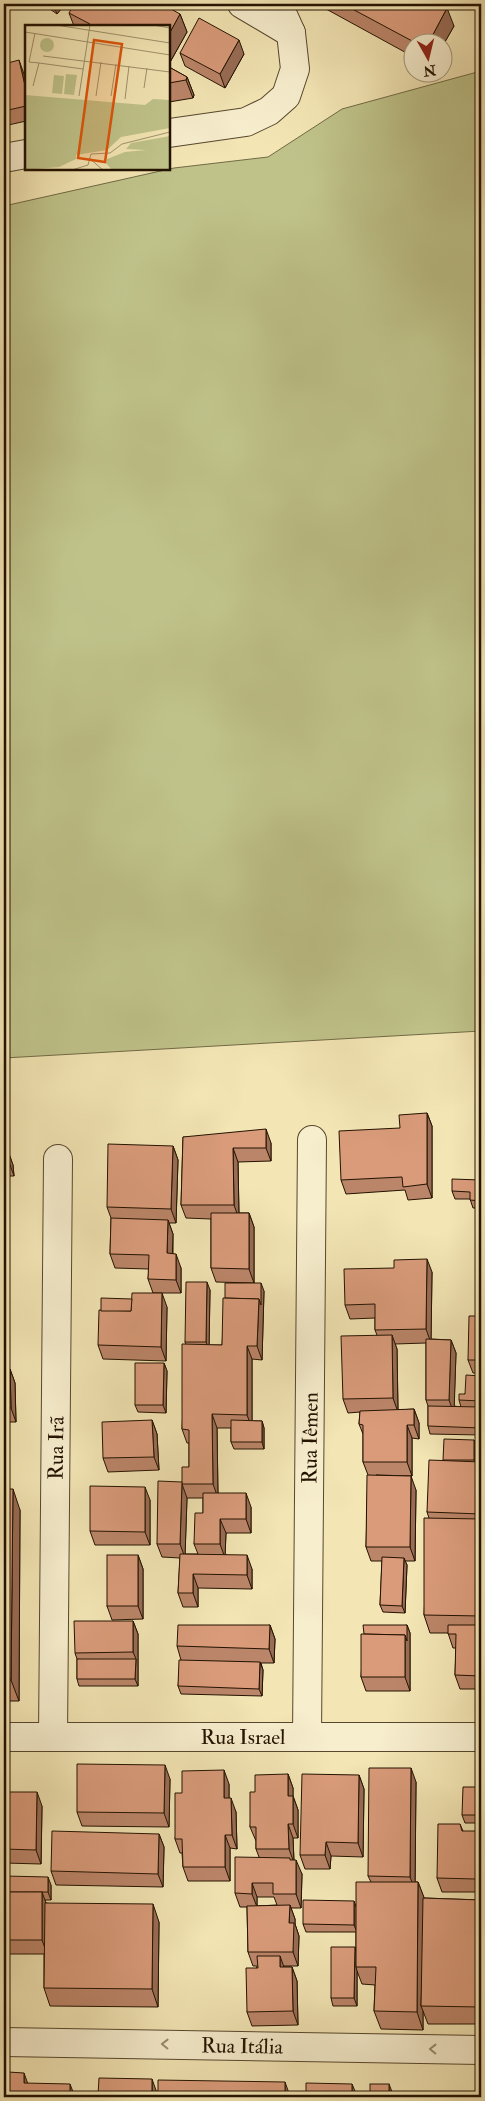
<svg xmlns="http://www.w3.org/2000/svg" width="485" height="2101" font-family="'IM FELL Double Pica',serif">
  <rect width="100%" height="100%" fill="#f3e5b4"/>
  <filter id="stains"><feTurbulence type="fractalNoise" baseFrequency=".004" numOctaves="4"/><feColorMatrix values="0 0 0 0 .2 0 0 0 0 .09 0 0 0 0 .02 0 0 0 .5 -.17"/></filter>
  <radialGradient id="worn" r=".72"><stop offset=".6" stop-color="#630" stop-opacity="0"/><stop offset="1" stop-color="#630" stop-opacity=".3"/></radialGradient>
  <path fill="#bfc38a" stroke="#716a45" d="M481 71V1031L4 1058V206L174 168 268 157 342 109Z"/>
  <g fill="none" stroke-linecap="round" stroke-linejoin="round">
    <g stroke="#57472d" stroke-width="30">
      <g id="minor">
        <path d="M242 4 291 33"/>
        <path d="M169 133 246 122 269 111 286 96 295 69 291 33 278 4"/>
        <path d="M4 158 26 154"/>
        <path d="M4 1737H481"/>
        <path d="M53 1737 58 1159"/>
        <path d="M307 1737 312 1140"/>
        <path d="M4 2042 481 2050"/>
      </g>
    </g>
    <use href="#minor" stroke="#f7eece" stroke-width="28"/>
  </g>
  <g fill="#bb8569" stroke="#231200" fill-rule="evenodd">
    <path d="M43 4H65L57 14Z"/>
    <path d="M317 4H429L454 26 442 47V42H412V56Z"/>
    <path d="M69 13 180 14 187 32 169 64V26H74Z"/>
    <path d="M180 53 244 54 225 88 185 66Z"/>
    <path d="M4 64 24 74 26 83V121L4 126Z"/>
    <path d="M169 67 187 77 194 95 193 98 169 102Z"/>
    <path d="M427 1113 432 1126V1198L408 1200 405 1190 346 1194 341 1180 400 1128Z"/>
    <path d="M183 1137 271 1143V1161L238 1162 239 1213H249L254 1227V1283L216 1282 211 1268V1219L186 1218 181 1205Z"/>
    <path d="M173 1146 178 1160 176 1223H169L173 1234V1254L181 1268V1293H153L148 1279 149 1269 115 1268 110 1254 111 1218 107 1207Z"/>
    <path d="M4 1151H8L13 1165 14 1176H4Z"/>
    <path d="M481 1180V1208H473L470 1199H455L452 1191Z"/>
    <path d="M481 1226V1284L477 1272Z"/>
    <path d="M432 1272 431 1339 451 1340 456 1353 454 1406 461 1407 459 1400 481 1376V1435L430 1434 428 1426V1406L426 1400V1343L395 1344 397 1349 398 1410 414 1409 419 1423V1439L412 1438V1476L376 1475 416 1490 415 1561H405L407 1565 405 1613 383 1612 380 1605 382 1561H371L366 1547 368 1475 363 1462V1434L359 1424 360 1412 348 1413 343 1399 377 1335 375 1330V1318L350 1319 345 1305Z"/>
    <path d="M210 1290 209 1345H222L225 1298 264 1291 262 1360 252 1359V1421H262L264 1428V1449H234L231 1442V1428H217L218 1493 251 1507V1533H226L225 1554 252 1569V1589L198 1588V1607H183L178 1593 180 1558 162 1557 157 1544 182 1482 189 1467V1443H187L182 1429 186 1345 185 1342ZM187 1498H203V1513L194 1544 198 1554H185Z"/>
    <path d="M167 1307 166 1361 103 1359 98 1345Z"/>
    <path d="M481 1316V1373H473L468 1360Z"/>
    <path d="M164 1363 167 1371 166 1413 138 1412 135 1405Z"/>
    <path d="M4 1369H10L15 1383 16 1422H4Z"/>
    <path d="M152 1420 157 1434 159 1470 108 1472 103 1458Z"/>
    <path d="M474 1440 477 1448V1462H481V1689H460L455 1675 456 1648H453L448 1633H430L424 1615 429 1518 427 1512 443 1460Z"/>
    <path d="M4 1489 20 1510 19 1701H4Z"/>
    <path d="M150 1500V1545H95L90 1531Z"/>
    <path d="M138 1555 143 1569V1619L112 1620 107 1606Z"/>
    <path d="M133 1621 138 1634V1686H79L77 1679V1659L75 1653Z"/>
    <path d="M270 1625 275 1639 274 1663H261L263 1670 262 1696 181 1694 178 1686 181 1660 177 1646Z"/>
    <path d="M407 1625 410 1633V1691H366L361 1677 364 1634Z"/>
    <path d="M288 1774 293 1788V1796L298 1810V1838H293L294 1860 302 1874 301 1908H291L295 1919V1924L299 1936 298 1966H284V1967H292L297 1981 298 2025 252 2026 247 2012 257 1966H253L248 1952 247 1907H240L235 1893 259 1857 256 1849V1841L250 1827 255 1792ZM257 1897H274L277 1905 257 1906Z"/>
    <path d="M359 1775 364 1789 363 1857 331 1856 330 1869H305L300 1855Z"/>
    <path d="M170 1779 169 1827 82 1826 77 1812Z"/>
    <path d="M416 1782 415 1882H418L424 1898 481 1900V2024H428L423 2011V2030L381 2029 374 2011 375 1985 362 1984 357 1971V2006H333L331 1998 355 1947 356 1950V1932H306L303 1924 356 1906 371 1882 368 1876Z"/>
    <path d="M229 1784V1798L236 1812 237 1849 230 1848V1881H188L183 1867 182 1853H180L175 1839 182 1793Z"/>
    <path d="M481 1787V1823H465L462 1815Z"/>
    <path d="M4 1792 42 1806 41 1864 4 1863Z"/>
    <path d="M460 1824 463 1831 481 1843V1892H442L437 1878Z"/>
    <path d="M159 1834 164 1847 163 1887 56 1885 51 1871Z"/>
    <path d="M4 1876 51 1885V1900H45L46 1903 159 1922 158 2007 50 2006 44 1988V1954H4Z"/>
  </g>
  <g fill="#986c55" stroke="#231200">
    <path d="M53 4H65L57 14Z"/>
    <path d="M447 8 454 26 442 47V42H429Z"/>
    <path d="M180 14 187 32 169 64V34Z"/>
    <path d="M239 40 244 54 225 88 220 74Z"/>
    <path d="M19 60 24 74 26 83V90Z"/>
    <path d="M187 77 194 95 193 98 186 80Z"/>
    <path d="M427 1113 432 1126V1198L427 1184Z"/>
    <path d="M266 1129 271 1143V1161L266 1148Z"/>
    <path d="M173 1146 178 1160 176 1223 171 1209Z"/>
    <path d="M233 1148 238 1162 239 1219 234 1205Z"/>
    <path d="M8 1151 13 1165 14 1176 9 1162Z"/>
    <path d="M249 1213 254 1227V1283L249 1269Z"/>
    <path d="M168 1220 173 1234 172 1267 167 1253Z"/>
    <path d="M176 1254 181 1268V1293L176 1280Z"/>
    <path d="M427 1259 432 1272 431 1343 426 1329Z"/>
    <path d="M207 1282 210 1290 209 1350 206 1342Z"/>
    <path d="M261 1283 264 1291 262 1360 257 1346 259 1299Z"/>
    <path d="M162 1293 167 1307 166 1361 161 1347Z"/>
    <path d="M392 1335 397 1349 398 1412 393 1398Z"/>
    <path d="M451 1340 456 1353 454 1414 449 1400Z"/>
    <path d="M247 1346 252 1359V1428L247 1415Z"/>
    <path d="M164 1363 167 1371 166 1413 163 1405Z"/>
    <path d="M10 1369 15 1383 16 1422 11 1408Z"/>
    <path d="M414 1409 419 1423V1439L414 1425Z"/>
    <path d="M212 1414 217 1428 218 1498 213 1484Z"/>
    <path d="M152 1420 157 1434 159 1470 154 1457Z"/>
    <path d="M262 1421 264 1428V1449L262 1442Z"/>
    <path d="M407 1425 412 1438V1476L407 1462Z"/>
    <path d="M474 1440 477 1448 476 1468 474 1460Z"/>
    <path d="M411 1476 416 1490 415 1561 410 1547Z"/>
    <path d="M182 1484 187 1498 185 1558 180 1544Z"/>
    <path d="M145 1487 150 1500V1545L145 1532Z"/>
    <path d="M13 1489 20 1510 19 1701 11 1680Z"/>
    <path d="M246 1493 251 1507V1533L246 1519Z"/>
    <path d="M220 1519 226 1533 225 1558 220 1544Z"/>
    <path d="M138 1555 143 1569V1619L138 1606Z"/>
    <path d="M247 1555 252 1569V1589L247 1575Z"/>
    <path d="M404 1558 407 1565 405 1613 402 1606Z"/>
    <path d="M193 1574 198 1588V1607L193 1593Z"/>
    <path d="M133 1621 138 1634V1686L135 1679 136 1659 133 1652Z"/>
    <path d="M270 1625 275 1639 274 1663 269 1649Z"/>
    <path d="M407 1625 410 1633V1691L405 1677V1635Z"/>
    <path d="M260 1662 263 1670 262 1696 259 1689Z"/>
    <path d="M165 1765 170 1779 169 1827 164 1813Z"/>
    <path d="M411 1768 416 1782 415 1890 410 1877Z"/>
    <path d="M224 1770 229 1784V1812L224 1798Z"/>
    <path d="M288 1774 293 1788V1810L288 1796Z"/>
    <path d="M359 1775 364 1789 363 1857 358 1843Z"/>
    <path d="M37 1792 42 1806 41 1864 36 1850Z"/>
    <path d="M293 1796 298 1810V1838L293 1824Z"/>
    <path d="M231 1798 236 1812 237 1849 232 1835Z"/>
    <path d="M288 1824 293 1838 294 1863 289 1849Z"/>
    <path d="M477 1831 481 1843V1892L476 1879Z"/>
    <path d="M159 1834 164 1847 163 1887 158 1874Z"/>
    <path d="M225 1835 230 1848V1881L225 1867Z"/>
    <path d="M326 1842 331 1856 330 1869 325 1855Z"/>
    <path d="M296 1860 302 1874 301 1908 296 1894Z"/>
    <path d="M48 1877 51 1885V1900L48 1892Z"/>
    <path d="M418 1882 425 1900 421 2006 423 2011V2030L417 2012Z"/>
    <path d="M252 1883 257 1897V1907L252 1894Z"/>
    <path d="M42 1892 47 1906V1954L42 1940Z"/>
    <path d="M354 1901 357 1909V1932L354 1925Z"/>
    <path d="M153 1904 159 1922 158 2007 152 1989Z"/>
    <path d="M290 1905 295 1919V1924L299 1936 298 1966 293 1952 289 1923Z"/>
    <path d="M355 1947 357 1954 356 1967 357 1971V2006L354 1998Z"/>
    <path d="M280 1956 285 1970 280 1967Z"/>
    <path d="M292 1967 297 1981 298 2025 293 2011Z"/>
    <path d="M24 2073 29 2087 24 2083Z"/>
    <path d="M152 2079 157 2093V2097H152Z"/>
    <path d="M285 2082 290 2096V2097H285Z"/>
    <path d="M70 2084 75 2097H70Z"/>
    <path d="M352 2084 355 2091 354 2097H352Z"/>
    <path d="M389 2084 394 2097H389Z"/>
    <path d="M4 2087 5 2089V2097H4Z"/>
  </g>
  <g fill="#d99b7a" stroke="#231200">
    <path d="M74 4H162L180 14 169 34V26H91L90 24 69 13Z"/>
    <path d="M343 4H429L432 5V4H439L447 8 429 42H414Z"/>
    <path d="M199 18 239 40 220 74 180 53Z"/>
    <path d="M19 60 26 90V106L4 111V64Z"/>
    <path d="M169 67 187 77 186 80 169 83Z"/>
    <path d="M427 1113V1184L403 1187 402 1177 341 1180 339 1131 400 1128 399 1115Z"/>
    <path d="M266 1129V1148H233L234 1205H181L183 1137Z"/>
    <path d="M108 1144 173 1146 171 1209 107 1207Z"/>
    <path d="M4 1151H8L9 1162H4Z"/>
    <path d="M452 1179 481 1180V1201L470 1200V1192L452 1191Z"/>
    <path d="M211 1213H249V1269L211 1268Z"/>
    <path d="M111 1218 168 1220 167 1253 176 1254V1280L148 1279 149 1255 110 1254Z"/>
    <path d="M478 1232H481V1272H477Z"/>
    <path d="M427 1259 426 1329 375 1330V1304L345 1305 344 1269 394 1268V1260Z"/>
    <path d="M186 1282H207L206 1342H185Z"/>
    <path d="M225 1283H261V1305L259 1299 225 1298Z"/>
    <path d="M132 1293H162L161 1347 98 1345 99 1310 131 1311Z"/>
    <path d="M101 1298 132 1299 131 1311H101Z"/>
    <path d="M223 1298 259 1299 257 1346H247V1415L212 1414 213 1484H182V1467H189V1430L182 1429V1344L222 1345Z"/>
    <path d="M469 1316H481V1360H468Z"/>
    <path d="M392 1335 393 1398 343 1399 341 1336Z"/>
    <path d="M426 1339 451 1340 449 1400H426Z"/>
    <path d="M135 1363H164L163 1405H135Z"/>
    <path d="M4 1369H10L11 1408H4Z"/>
    <path d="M466 1375 481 1376V1401L459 1400V1394H465Z"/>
    <path d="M428 1406 481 1407V1428L428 1426Z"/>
    <path d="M414 1409V1425H407V1462H363V1425L359 1424 360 1411Z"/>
    <path d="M152 1420 154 1457 103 1458 102 1422Z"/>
    <path d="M231 1420 262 1421V1442H231Z"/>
    <path d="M444 1439 474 1440V1460H443Z"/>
    <path d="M429 1460 481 1462V1514L427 1512Z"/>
    <path d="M367 1475 411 1476 410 1547H366Z"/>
    <path d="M158 1481 182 1482 180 1544H157Z"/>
    <path d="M90 1486 145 1487V1532L90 1531Z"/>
    <path d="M4 1489H13L11 1680H4Z"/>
    <path d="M203 1493H246V1519H220V1544H194L195 1513H203Z"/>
    <path d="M424 1518 481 1519V1616L424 1615Z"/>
    <path d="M180 1554 247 1555V1575L193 1574V1593H178Z"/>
    <rect x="107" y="1555" width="31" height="51"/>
    <path d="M382 1557 404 1558 402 1606 380 1605Z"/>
    <path d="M74 1621H133V1652L75 1653Z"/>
    <path d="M178 1625H270L269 1649 177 1646Z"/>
    <path d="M363 1625H407V1641L405 1635 364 1634Z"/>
    <path d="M448 1625H481V1676L455 1675 456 1634H448Z"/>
    <path d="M361 1634 405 1635V1677H361Z"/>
    <path d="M77 1659H136L135 1679H77Z"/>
    <path d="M179 1660 260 1662 259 1689 178 1686Z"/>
    <path d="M77 1764 165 1765 164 1813 77 1812Z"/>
    <path d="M369 1768H411L410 1877 368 1876Z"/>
    <path d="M224 1770V1798H231L232 1835H225V1867H183L182 1839H175V1793H182V1771Z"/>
    <path d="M288 1774V1796H293V1824H288L289 1849H256V1827H250V1792H255V1775Z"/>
    <path d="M302 1774 359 1775 358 1843 326 1842 325 1855H300Z"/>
    <path d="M463 1787H481V1815H462Z"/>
    <path d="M4 1792H37L36 1850 4 1849Z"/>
    <path d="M438 1824H460L462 1831H477L476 1879 437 1878Z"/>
    <path d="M52 1831 159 1834 158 1874 51 1871Z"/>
    <path d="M235 1857 290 1858V1860H296V1894H273V1883H252V1894L235 1893Z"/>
    <path d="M4 1876 48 1877V1892H4Z"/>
    <path d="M356 1882H418L417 2012 374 2011 376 1967H356Z"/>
    <rect x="4" y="1892" width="38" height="48"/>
    <path d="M423 1898 481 1900V2007L421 2006Z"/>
    <path d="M303 1900 354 1901V1925L303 1924Z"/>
    <path d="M45 1903 153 1904 152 1989 44 1988Z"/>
    <path d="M290 1905 289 1923H294L293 1952H248L247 1906Z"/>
    <path d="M331 1947H355L354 1998H331Z"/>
    <path d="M257 1956H280V1967H292L293 2011 247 2012 246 1968H258Z"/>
    <path d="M8 2072 24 2073V2083L70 2084V2097H77H8Z"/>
    <path d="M99 2078 152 2079V2097H82V2094L98 2095Z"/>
    <path d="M158 2080 285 2082V2097H158Z"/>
    <path d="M306 2083 352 2084V2097H306Z"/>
    <rect x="370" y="2084" width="19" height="13"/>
    <path d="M435 2094 481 2095V2097H435Z"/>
  </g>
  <defs><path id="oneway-chevron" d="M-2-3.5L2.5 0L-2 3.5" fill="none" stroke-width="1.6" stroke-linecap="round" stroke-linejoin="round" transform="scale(1.25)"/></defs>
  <g stroke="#988b71">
    <use href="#oneway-chevron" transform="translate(165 2044) rotate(-179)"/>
    <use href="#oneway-chevron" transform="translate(433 2049) rotate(-179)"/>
  </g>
  <g text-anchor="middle" stroke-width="5" stroke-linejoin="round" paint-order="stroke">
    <g font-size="21" fill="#231200" stroke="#f7eece">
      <text transform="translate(310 1438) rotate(-89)" y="7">Rua Iêmen</text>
      <text transform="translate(56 1448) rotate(-89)" y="7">Rua Irã</text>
      <text x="243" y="1744">Rua Israel</text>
      <text transform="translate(242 2046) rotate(1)" y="7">Rua Itália</text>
    </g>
  </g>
  <g transform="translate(25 25)">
    <rect width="145" height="145" fill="#f3e5b4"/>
    <path d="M15 20a7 7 0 1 1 14 0a7 7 0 1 1-14 0ZM41 49 52 50 49 70 39 69ZM29 50 39 51 37 69 27 68ZM0 70 120 80 128 74 145 75V103L96 112 82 125 51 130V134L34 142 0 145ZM145 111V145H87L81 138 82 134 100 127 121 125 101 124 106 118Z" fill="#bfc38a"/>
    <path fill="none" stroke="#a0916c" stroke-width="1" d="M31 0 145 18M129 0 145 3M0 7 145 30M18 31 145 47M14 38 58 44M8 61 14 38 4 37 10 8M119 63 122 43M54 71 65 0M71 71 76 37M86 71 91 39M100 74 104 41M64 133 78 145M47 145 63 140 66 129 85 128 97 119 145 107"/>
    <path fill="#de550b" fill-opacity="0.15" stroke="#de550b" stroke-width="2.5" d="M69 15 97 19 80 137 53 133Z"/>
    <rect width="145" height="145" fill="none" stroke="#231200" stroke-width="2.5"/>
  </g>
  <rect width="485" height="2101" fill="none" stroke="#f3e5b4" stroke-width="20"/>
  <rect x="5" y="5" width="475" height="2091" fill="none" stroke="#231200" stroke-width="2.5"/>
  <rect x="10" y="10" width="465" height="2081" fill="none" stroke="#231200"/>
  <g transform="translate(428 58) rotate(172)"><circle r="24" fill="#f7eece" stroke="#a2967c"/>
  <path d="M0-4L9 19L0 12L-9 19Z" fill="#8f2418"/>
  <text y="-8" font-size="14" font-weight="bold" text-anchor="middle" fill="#231200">N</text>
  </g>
  <rect width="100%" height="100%" filter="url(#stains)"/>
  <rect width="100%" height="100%" fill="url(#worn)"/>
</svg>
